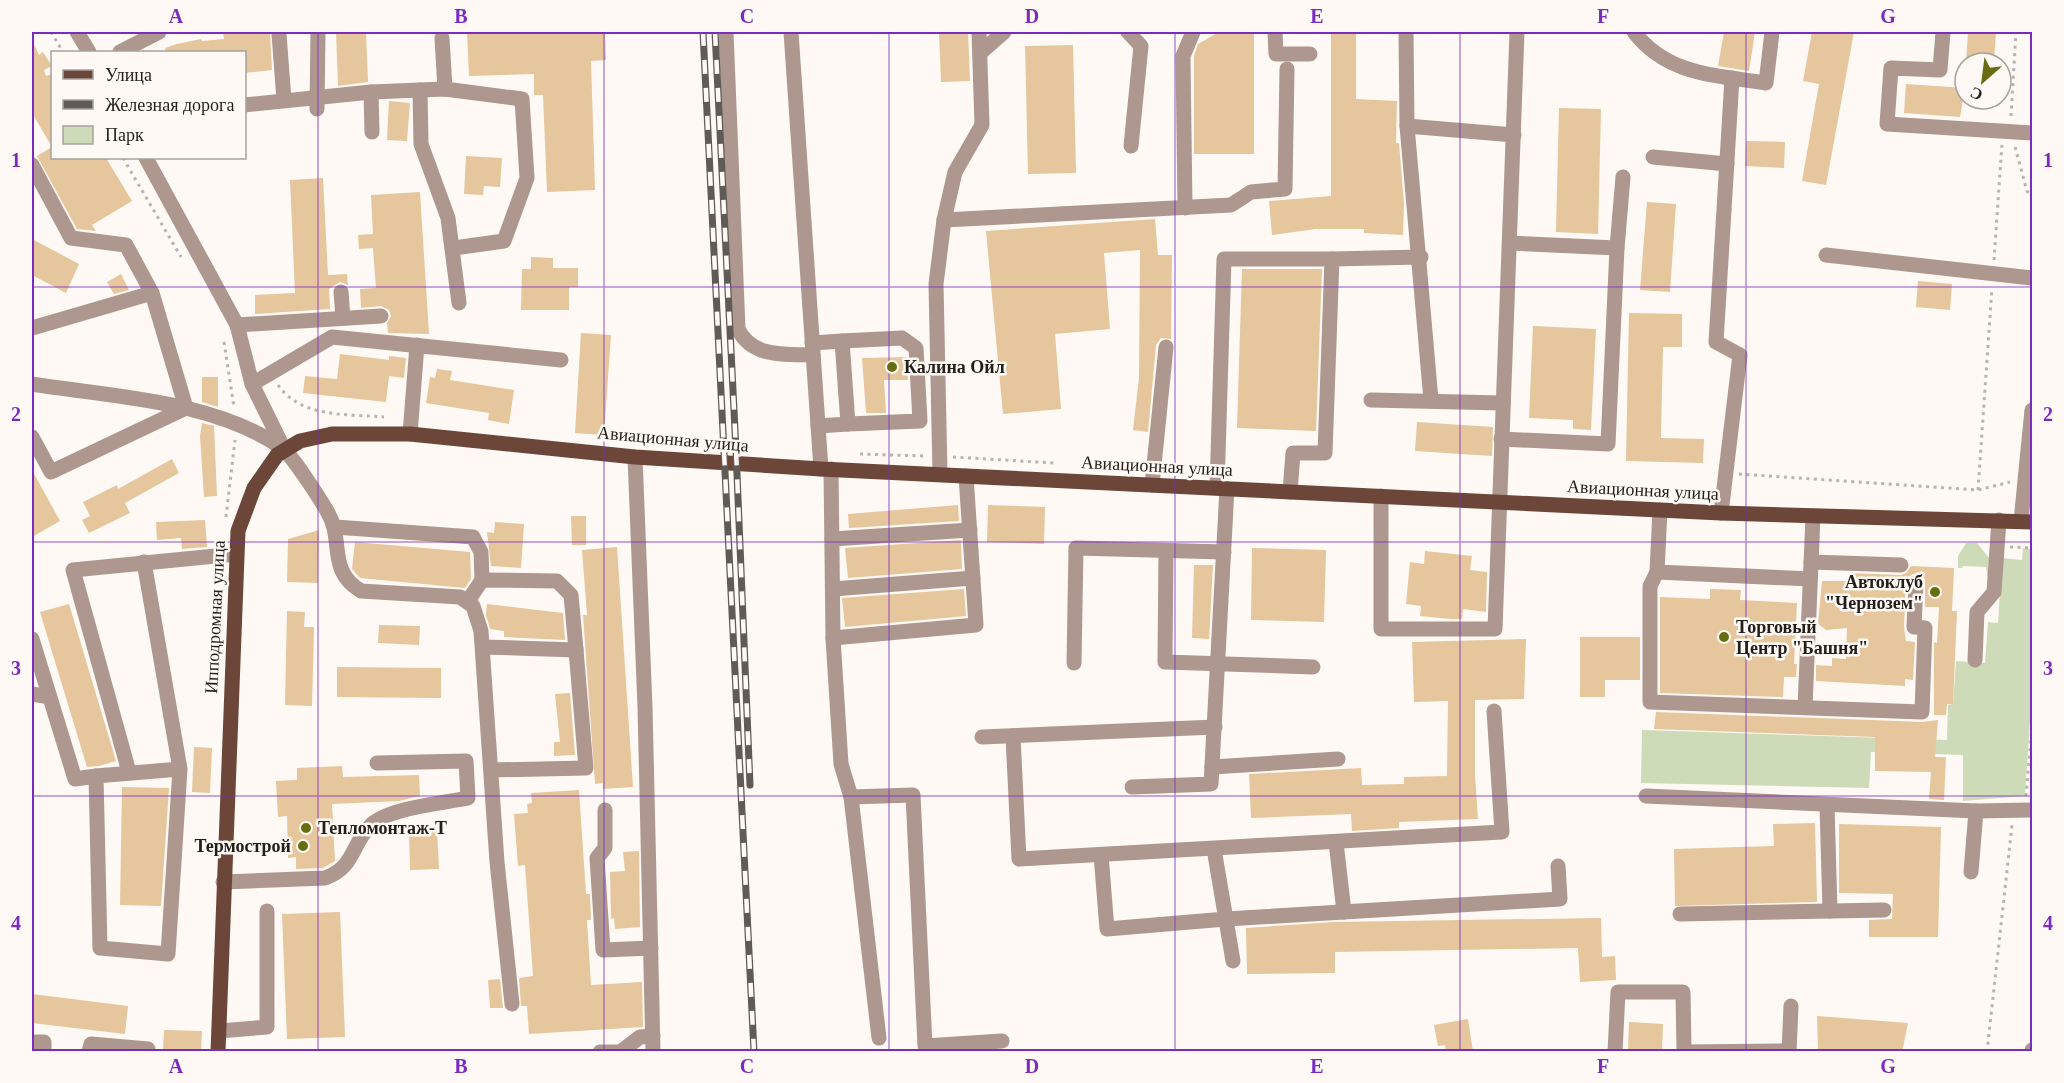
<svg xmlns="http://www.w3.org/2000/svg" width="2064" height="1083" font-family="'Times New Roman',serif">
  <rect width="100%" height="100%" fill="#fef9f4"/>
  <g fill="#cddbb9">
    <path d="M1966 543H1977L1989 558 1988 578 1986 567 1963 566 1962 568H1958V556Z"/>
    <path d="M2023 548 2032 549V691L2025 796 1963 801V755L1871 752 1869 788 1641 783 1642 730 1947 740 1948 705H1953L1956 661 1985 663 1988 622 1998 623 2002 558 2022 560Z"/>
  </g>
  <g fill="#e6c69c">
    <path d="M223 32H270L272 70 244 73V52H166L165 48 177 44 201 39 202 41 224 39Z"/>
    <path d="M336 32H366L368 82 338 86Z"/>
    <path d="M467 32H605L606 60 591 61 595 190 547 192 543 95H534V74L469 76Z"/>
    <path d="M939 32H968L970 81 941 82Z"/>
    <path d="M1219 32H1254V154H1194V56L1198 44Z"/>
    <path d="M1331 32H1356V99L1397 101 1396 143H1399L1404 204 1403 235 1364 233V229H1316L1272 235 1269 201 1331 196Z"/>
    <path d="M1724 32H1755L1749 71 1718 66Z"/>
    <path d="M1812 32H1854L1826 185 1802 181 1819 84 1803 81Z"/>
    <path d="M1968 32H1996L1994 63H1966Z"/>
    <path d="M32 40 39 55 43 52 52 66 44 70 46 76 52 74V158H106L132 201 92 225 96 231 77 229 37 156 52 147 32 113Z"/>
    <path d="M1073 45 1076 173 1028 174 1025 46Z"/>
    <path d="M1906 84 1965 88 1960 117 1904 113Z"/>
    <path d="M389 101 410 103 407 141 387 140Z"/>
    <path d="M1559 108 1601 109 1598 234 1556 232Z"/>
    <path d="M1746 141 1785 142 1784 168 1745 166Z"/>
    <path d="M466 156 502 158 500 187 484 186 483 195 464 194Z"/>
    <path d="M323 178 328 275 347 274 348 285 340 282 329 289 330 309 255 314V295L295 293 290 180Z"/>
    <path d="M420 192 429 334 388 333 387 323 391 316 389 310 381 306 361 308 360 289 376 288 373 248 359 249 358 235 373 234 371 195Z"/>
    <path d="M1647 202 1676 204 1670 292 1640 290Z"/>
    <path d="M1155 219 1158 255H1172L1171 339 1161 338 1156 345 1148 432 1133 430 1139 378 1140 250 1104 253 1110 329 1055 334 1061 409 1003 414 986 231Z"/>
    <path d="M32 239 79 264 66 293 32 275Z"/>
    <path d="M531 257 553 258V268H578V287H569V310H521L522 269H531Z"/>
    <path d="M1242 269H1322L1316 431 1237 428Z"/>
    <path d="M121 274 129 290 114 294 107 282Z"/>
    <path d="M1918 281 1952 284 1950 310 1916 307Z"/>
    <path d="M1629 313 1682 314V347H1663L1661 438 1704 439 1703 463 1626 461Z"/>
    <path d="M1533 326 1596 329 1591 430 1573 429V420L1529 418Z"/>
    <path d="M581 333 611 335 604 435 575 433Z"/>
    <path d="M340 354 389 360V356L406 358 404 378 389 376 386 402 303 393 305 376 337 379Z"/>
    <path d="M907 357 908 380H884L886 413H866L862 358Z"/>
    <path d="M437 369 452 371 450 380 514 390 509 424 488 420 489 413 426 403 430 377 435 378Z"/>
    <path d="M202 377H218V407L202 402Z"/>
    <path d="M1417 422 1493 427 1492 456 1415 451Z"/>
    <path d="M202 423 214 426 217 496 204 497 200 436Z"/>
    <path d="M172 459 179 473 125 503 130 513 89 533 82 520 90 516 83 502 117 485 118 489Z"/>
    <path d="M32 470 60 521 32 537Z"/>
    <path d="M958 505 959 521 849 528 848 514Z"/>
    <path d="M988 505 1045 507 1044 544 987 542Z"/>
    <path d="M571 516H586V545H572Z"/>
    <path d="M205 520 207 547 182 549 181 538 157 540 156 522Z"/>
    <path d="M495 522 524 524 521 568 491 566 487 532 494 533Z"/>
    <path d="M319 530 318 583 287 582 288 539Z"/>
    <path d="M961 540 962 569 848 578 845 548Z"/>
    <path d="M355 542 470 552 471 579 465 588 360 578 352 569Z"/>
    <path d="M617 547 633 787 603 789V783L595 784 583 615H587L582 550Z"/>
    <path d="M1252 548 1326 550 1324 622 1251 620Z"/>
    <path d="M1425 551 1472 556 1470 570 1487 572 1486 612 1463 609 1462 619H1451L1420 616 1421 606 1406 604 1410 562 1424 564Z"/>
    <path d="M1194 565H1213L1209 639 1192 638Z"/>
    <path d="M1911 566 1954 568 1952 611H1957L1953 705 1947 704 1946 715H1934V642L1937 643 1939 607H1925V579L1917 573 1911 575 1906 582 1904 627 1906 641 1915 642 1913 680 1905 679V686L1816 681V665L1832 666V658L1846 659 1847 628 1826 630 1818 624 1822 581H1849V573L1901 575 1906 573Z"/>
    <path d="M964 589 966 616 845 627 842 598Z"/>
    <path d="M1710 589 1741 590 1740 600 1797 603 1794 664H1797L1796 677H1784L1783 697 1660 693V597L1710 599Z"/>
    <path d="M69 604 116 761 99 766 87 767 40 612Z"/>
    <path d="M487 604 563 613 565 640 504 637V631L490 629 486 615Z"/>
    <path d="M287 611 305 612 304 627H314L312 706 285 705Z"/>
    <path d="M379 625 420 626 419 645 378 643Z"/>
    <path d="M1580 637H1640V680H1605V697H1580Z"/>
    <path d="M1526 639 1524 699 1475 700V775L1478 819 1399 822V828L1352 831 1351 814 1251 818 1249 774 1361 768 1362 785 1404 784V777L1447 776 1448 701 1414 702 1412 642Z"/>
    <path d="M337 667 441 668V698L337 697Z"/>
    <path d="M570 693 575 755 554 756V742H560L555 694Z"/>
    <path d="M1656 712 1922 722 1938 720 1935 757H1946L1944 800 1929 799 1931 772 1875 771V737L1654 729Z"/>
    <path d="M194 747 212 748 210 793 192 792Z"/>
    <path d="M342 766 343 777 419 775 420 796 399 801 332 804 335 861 323 868 296 869V857L288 858 287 816 278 817 276 781 297 780V768Z"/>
    <path d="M122 787 169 788 161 906 120 905Z"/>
    <path d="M579 790 586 894H590L591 920H587L591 985 642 982 643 1027 529 1034 527 1006H521L519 978 533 976 525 865 518 866 514 814 528 813 527 804 532 803 531 793Z"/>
    <path d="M1815 823 1817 902 1675 906 1674 849 1774 846 1773 824Z"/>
    <path d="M1839 824 1941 827 1938 937H1869V920L1892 919 1893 894 1839 893Z"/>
    <path d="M437 829 439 869 410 870 409 830Z"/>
    <path d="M639 851 640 927 615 929 614 918 611 919 610 872 625 871 623 852Z"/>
    <path d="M340 912 345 1037 287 1039 282 914Z"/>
    <path d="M1601 918 1602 957 1615 956 1616 980 1580 982 1578 948 1335 952V973L1247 974 1246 928 1334 922Z"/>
    <path d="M500 979 503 1008H490L488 980Z"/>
    <path d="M32 994 128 1006 125 1034 32 1023Z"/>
    <path d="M1817 1016 1908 1023 1902 1052H1818Z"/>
    <path d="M1468 1019 1473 1052H1446L1445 1045 1438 1046 1434 1025Z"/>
    <path d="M1629 1022 1663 1024 1662 1052H1628Z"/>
    <path d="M164 1030 202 1031 201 1052H163Z"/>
  </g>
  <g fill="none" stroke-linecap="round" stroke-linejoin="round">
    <g stroke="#b9b4af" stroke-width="3" stroke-dasharray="3 4.5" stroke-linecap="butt">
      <path d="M51 32 63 52"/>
      <path d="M2011 116 2016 32"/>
      <path d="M2015 147 2027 191 2032 197"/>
      <path d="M123 158 181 257"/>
      <path d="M1994 260 2002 144"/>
      <path d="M224 342 234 407"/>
      <path d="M278 385C301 418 347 414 384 417"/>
      <path d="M860 454 925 456"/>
      <path d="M953 457 1054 463"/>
      <path d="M1739 474 1978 490 2010 482"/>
      <path d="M1978 490 1992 288"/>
      <path d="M226 517 235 440"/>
      <path d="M2010 547 2032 548"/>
      <path d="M2026 796 2032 727"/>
      <path d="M1987 1052 2012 825"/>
    </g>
    <g stroke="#ae978f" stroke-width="15">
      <path d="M77 32 89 52"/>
      <path d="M726 32 738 329C752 358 785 354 813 355"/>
      <path d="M791 32 821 469"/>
      <path d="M1128 32 1141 46 1131 146"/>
      <path d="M1275 32 1276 54H1310"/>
      <path d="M1406 32 1407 126 1431 400"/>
      <path d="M1634 32C1667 75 1715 75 1766 83L1772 32"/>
      <path d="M1943 32 1940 70 1891 68 1887 124 2032 133"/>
      <path d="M279 34 284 100"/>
      <path d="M442 38 445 89"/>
      <path d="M120 52 159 32"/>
      <path d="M980 53 1004 32"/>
      <path d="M244 105 371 92"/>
      <path d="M317 109 318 32"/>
      <path d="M1407 126 1514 135"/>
      <path d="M372 132 371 92 420 90"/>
      <path d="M1653 157 1727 164"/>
      <path d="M146 158 237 325 252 384 284 449"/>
      <path d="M32 165 71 238 126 245 152 293 186 408 51 472 32 437"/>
      <path d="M1185 208 1183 56 1193 32"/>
      <path d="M944 220 955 172 982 125 979 32"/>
      <path d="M454 248 504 241 527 178 522 99 445 89 420 90 421 144 448 218 459 303"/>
      <path d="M1617 248 1623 177"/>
      <path d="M1826 255 2032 278"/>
      <path d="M341 292 343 318"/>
      <path d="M237 325 381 316"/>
      <path d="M32 328 152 293"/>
      <path d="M842 341 902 338 916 348 920 421 848 424"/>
      <path d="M812 343 842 341 848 424 818 426"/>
      <path d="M32 384C112 397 214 400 282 448 292 455 320 499 327 511 345 540 326 570 361 591L460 597 473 606 481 631 497 862 512 1004"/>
      <path d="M252 384 332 337 561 360"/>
      <path d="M1371 400 1503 403"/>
      <path d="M410 434 417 345"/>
      <path d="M1501 439 1608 444 1617 248 1510 243"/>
      <path d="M635 457 645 707 653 1052"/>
      <path d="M831 469 833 638 841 764 851 797 913 795 925 1046 1002 1041"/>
      <path d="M940 474 936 284 944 220 1231 205 1251 192 1285 189 1287 69"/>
      <path d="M1152 485 1166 347"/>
      <path d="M1217 488 1224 259H1332"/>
      <path d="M1290 492 1293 453H1325L1332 259 1421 257"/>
      <path d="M1381 496V629H1495L1517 32"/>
      <path d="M1660 510 1657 572 1810 579"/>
      <path d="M1721 513 1740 355 1716 342 1732 78"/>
      <path d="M2021 521 2032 410"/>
      <path d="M335 527 473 537 481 552 482 580"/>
      <path d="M832 539 970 530"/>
      <path d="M1166 551 1165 662 1313 667"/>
      <path d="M144 562 180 769 168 954 100 948 96 776 180 769"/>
      <path d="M1811 562 1901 565"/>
      <path d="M1657 572 1650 586V702L1922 712 1925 628 1914 627 1916 583"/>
      <path d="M833 589 973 578"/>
      <path d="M468 601 482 580 557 581 571 595 576 650 483 647"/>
      <path d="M833 638 976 625 966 476"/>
      <path d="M32 639 75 779 96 776"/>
      <path d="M1975 660 1977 612 1994 592 1999 520"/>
      <path d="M1074 663 1076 548 1224 552"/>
      <path d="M32 694 50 697"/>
      <path d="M1805 707 1813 516"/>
      <path d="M1013 736 1019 859 1502 832 1494 711"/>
      <path d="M982 737 1215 727"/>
      <path d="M1212 767 1338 759"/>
      <path d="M492 770 586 768 576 650"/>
      <path d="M129 772 73 570 236 554"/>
      <path d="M1132 787 1211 784 1227 489"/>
      <path d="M1646 796 1976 811"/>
      <path d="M851 797 879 1038"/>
      <path d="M1827 805 1830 911"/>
      <path d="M605 810V848L597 858 603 950 651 948"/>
      <path d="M1336 842 1344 912"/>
      <path d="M1214 849 1233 961"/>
      <path d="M1101 855 1107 929 1226 919 1560 899 1558 866"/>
      <path d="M1971 872 1976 811 2032 810"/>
      <path d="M223 882 325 878C355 867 351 845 370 826 387 808 444 803 468 798L466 761 377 763"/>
      <path d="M1680 914 1884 910"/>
      <path d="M219 1031 267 1027V911"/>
      <path d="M32 1042H44V1052"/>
      <path d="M623 1050 640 1037 653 1036"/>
      <path d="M89 1052 91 1044 148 1049"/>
      <path d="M600 1052H623"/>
      <path d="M1615 1052 1618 992H1683L1684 1050"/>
      <path d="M1684 1052 1789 1051"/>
      <path d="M1789 1052 1791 1006"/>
      <path d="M2032 1052V1050"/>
    </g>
    <path stroke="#6c4739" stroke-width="15" d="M218 1052 238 531 254 488 277 455 300 441 332 434H410L635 457 821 469 1721 513 2032 522"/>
    <g stroke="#605b57" stroke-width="7">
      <g id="rail">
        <path d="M703 32 754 1052"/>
        <path d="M715 32 736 450 750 785"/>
      </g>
    </g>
    <use href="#rail" stroke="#fef9f4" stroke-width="4.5" stroke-dasharray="14" stroke-linecap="butt"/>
  </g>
  <path fill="none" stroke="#7b2cbf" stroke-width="1.5" stroke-opacity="0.55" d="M318 32V1052M604 32V1052M889 32V1052M1175 32V1052M1460 32V1052M1746 32V1052M32 287H2032M32 542H2032M32 796H2032"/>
  <g fill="#696d11" stroke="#fef9f4" stroke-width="2">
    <circle cx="892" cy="367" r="6"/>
    <circle cx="1935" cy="592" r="6"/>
    <circle cx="1724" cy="637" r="6"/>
    <circle cx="306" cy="828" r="6"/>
    <circle cx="303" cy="846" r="6"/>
  </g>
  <g text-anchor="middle" stroke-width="5" stroke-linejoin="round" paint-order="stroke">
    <g font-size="18" font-weight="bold" fill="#231e1a" stroke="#fef9f4" text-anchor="start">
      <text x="904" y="373">Калина Ойл</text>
      <text x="1923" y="588" text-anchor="end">Автоклуб<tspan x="1923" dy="21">"Чернозем"</tspan></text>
      <text x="1736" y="633">Торговый<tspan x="1736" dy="21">Центр "Башня"</tspan></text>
      <text x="318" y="834">Тепломонтаж-Т</text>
      <text x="291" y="852" text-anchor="end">Термострой</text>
    </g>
    <g font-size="18" fill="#231e1a" stroke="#fef9f4">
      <text transform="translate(673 439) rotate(5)" y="6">Авиационная улица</text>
      <text transform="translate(1157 466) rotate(3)" y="6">Авиационная улица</text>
      <text transform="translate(1643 490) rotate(3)" y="6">Авиационная улица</text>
      <text transform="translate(215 617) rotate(-87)" y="6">Ипподромная улица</text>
    </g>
  </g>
  <rect width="2064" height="1083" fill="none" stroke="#fef9f4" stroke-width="66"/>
  <rect x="51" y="51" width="195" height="108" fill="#fef9f4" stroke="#a6a19d" stroke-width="1.5"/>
  <rect x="63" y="70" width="30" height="9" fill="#6c4739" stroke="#a6a19d" stroke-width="1.5"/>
  <text x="105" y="81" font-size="18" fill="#231e1a">Улица</text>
  <rect x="63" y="100" width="30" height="9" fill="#605b57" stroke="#a6a19d" stroke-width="1.5"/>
  <text x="105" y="111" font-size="18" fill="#231e1a">Железная дорога</text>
  <rect x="63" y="126" width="30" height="18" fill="#cddbb9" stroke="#a6a19d" stroke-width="1.5"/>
  <text x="105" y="141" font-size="18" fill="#231e1a">Парк</text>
  <g transform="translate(1983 81) rotate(208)"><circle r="28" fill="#fef9f4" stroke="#a6a19d" stroke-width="1.5"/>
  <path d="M0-4.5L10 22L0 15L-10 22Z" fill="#696d11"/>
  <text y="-9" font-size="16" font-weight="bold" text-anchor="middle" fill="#231e1a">С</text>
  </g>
  <rect x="33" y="33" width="1998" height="1017" fill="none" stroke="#7b2cbf" stroke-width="2"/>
  <g font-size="20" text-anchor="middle" font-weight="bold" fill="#7b2cbf">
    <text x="176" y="23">A</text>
    <text x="461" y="23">B</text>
    <text x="747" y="23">C</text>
    <text x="1032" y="23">D</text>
    <text x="1317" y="23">E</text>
    <text x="1603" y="23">F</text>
    <text x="1888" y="23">G</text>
    <text x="16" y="167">1</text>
    <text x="2048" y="167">1</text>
    <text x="16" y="421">2</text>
    <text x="2048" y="421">2</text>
    <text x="16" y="675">3</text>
    <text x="2048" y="675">3</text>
    <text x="16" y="930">4</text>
    <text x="2048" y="930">4</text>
    <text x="176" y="1073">A</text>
    <text x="461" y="1073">B</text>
    <text x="747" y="1073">C</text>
    <text x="1032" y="1073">D</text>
    <text x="1317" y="1073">E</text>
    <text x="1603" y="1073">F</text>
    <text x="1888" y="1073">G</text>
  </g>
</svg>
